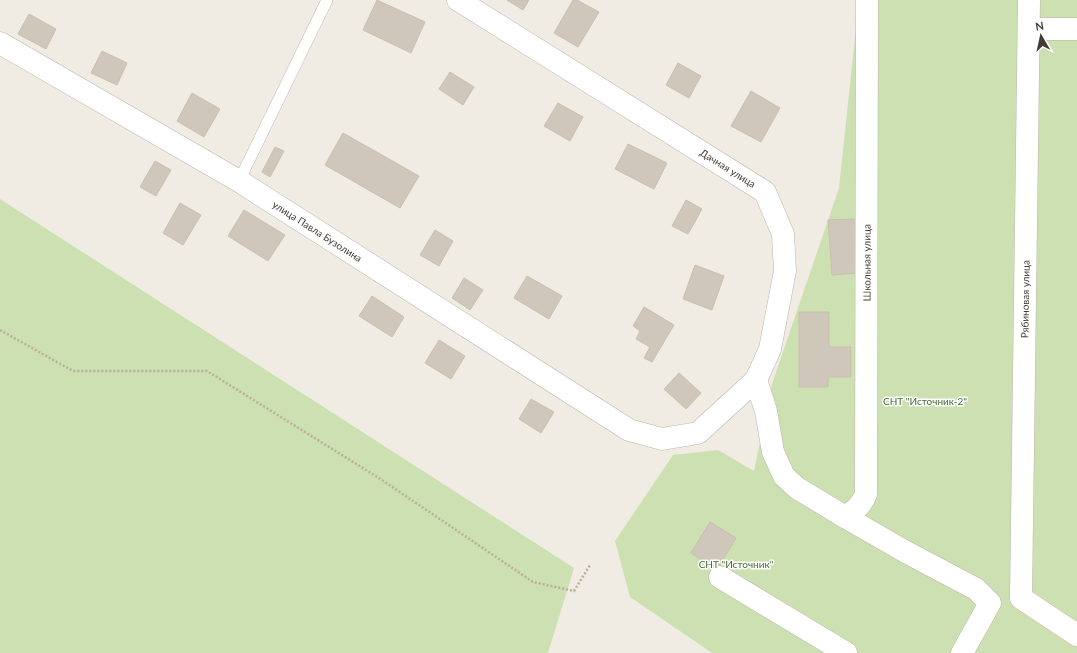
<svg xmlns="http://www.w3.org/2000/svg" width="1077" height="653" font-family="Lato,sans-serif">
  <rect width="100%" height="100%" fill="#f0ece4"/>
  <g fill="#cce0b1">
    <path d="M859 0H1077V653H712L630 597 615 541 673 455 718 450 754 471 772 384 839 188Z"/>
    <path d="M0 199 574 568 548 653H0Z"/>
  </g>
  <g fill="#d0c7bb" stroke="#cabfaf">
    <path d="M377 0 425 22 411 53 363 30Z"/>
    <path d="M507 0H529L523 10Z"/>
    <path d="M573 0H577L599 12 578 47 554 33Z"/>
    <path d="M29 14 56 29 46 49 18 34Z"/>
    <path d="M102 51 127 63 117 85 91 73Z"/>
    <path d="M678 63 701 76 689 98 666 85Z"/>
    <path d="M450 72 474 87 463 105 439 89Z"/>
    <path d="M751 91 780 108 761 142 731 126Z"/>
    <path d="M192 93 220 109 204 137 177 121Z"/>
    <path d="M558 103 583 117 570 141 544 126Z"/>
    <path d="M343 133 419 176 400 208 325 165Z"/>
    <path d="M628 144 667 163 654 189 615 169Z"/>
    <path d="M275 147 284 151 270 177 262 172Z"/>
    <path d="M155 161 171 170 156 196 140 187Z"/>
    <path d="M686 200 702 209 688 234 672 226Z"/>
    <path d="M180 203 201 215 183 245 163 233Z"/>
    <path d="M244 210 285 235 268 261 228 236Z"/>
    <path d="M855 219 858 273 832 275 828 220Z"/>
    <path d="M435 230 453 241 439 266 420 255Z"/>
    <path d="M695 265 724 276 712 310 683 299Z"/>
    <path d="M527 276 562 296 549 319 514 298Z"/>
    <path d="M464 278 483 290 470 310 452 298Z"/>
    <path d="M372 296 404 317 392 337 359 316Z"/>
    <path d="M644 307 674 325 652 362 644 358 650 347 636 339 640 331 633 326Z"/>
    <path d="M799 312H829V347H851V377H828V387H799Z"/>
    <path d="M439 340 465 356 451 379 425 363Z"/>
    <path d="M679 373 701 393 686 409 664 389Z"/>
    <path d="M531 399 554 412 541 433 519 419Z"/>
    <path d="M710 522 736 538 717 570 691 553Z"/>
  </g>
  <g fill="none" stroke-linecap="round" stroke-linejoin="round">
    <g stroke="#bdb6ab" stroke-width="12">
      <path id="lane" d="M239 181 327 0"/>
    </g>
    <g stroke="#bdb6ab" stroke-width="23">
      <g id="street">
        <path d="M1029 0 1021 598 1077 635"/>
        <path d="M1029 29H1077"/>
        <path id="s1" d="M0 43 239 181 629 430 662 439 698 433 756 380 770 349 785 271 783 234 765 192 458 0"/>
        <path d="M756 380 766 411 773 452 784 476 797 488 845 517 906 552 976 589 990 603 962 653"/>
        <path id="s2" d="M845 517C855 510 862 505 866 494L867 0"/>
        <path d="M720 577 846 653"/>
      </g>
    </g>
    <path stroke="#baae9b" stroke-width="2.5" stroke-dasharray="2 2" stroke-linecap="butt" d="M0 330 73 371H207L382 480 533 582 574 591 590 565"/>
    <use href="#lane" stroke="#fff" stroke-width="11"/>
    <use href="#street" stroke="#fff" stroke-width="22"/>
  </g>
  <g text-anchor="middle" stroke-width="3" stroke-linejoin="round" paint-order="stroke">
    <g font-size="10" fill="#413c35" stroke="#fff">
      <text transform="translate(728 168) rotate(32)" y="4">Дачная улица</text>
      <text dy="4" stroke="none"><textPath href="#s1" startOffset="369">улица Павла Бузолина</textPath></text>
      <text dy="4" stroke="none"><textPath href="#s2" startOffset="263">Школьная улица</textPath></text>
      <text transform="translate(1025 299) rotate(-89)" y="4">Рябиновая улица</text>
    </g>
    <g font-size="10" fill="#476b2f" stroke="#fff">
      <text x="925" y="405">СНТ "Источник-2"</text>
      <text x="736" y="568">СНТ "Источник"</text>
    </g>
  </g>
  <g transform="translate(1041 36) rotate(351)" stroke="#ffffff" stroke-width="3" paint-order="stroke">
  <path d="M0-3L7 15L0 10L-7 15Z" fill="#413c35"/>
  <text y="-6" font-size="11" font-weight="bold" text-anchor="middle" fill="#413c35">N</text>
  </g>
</svg>
